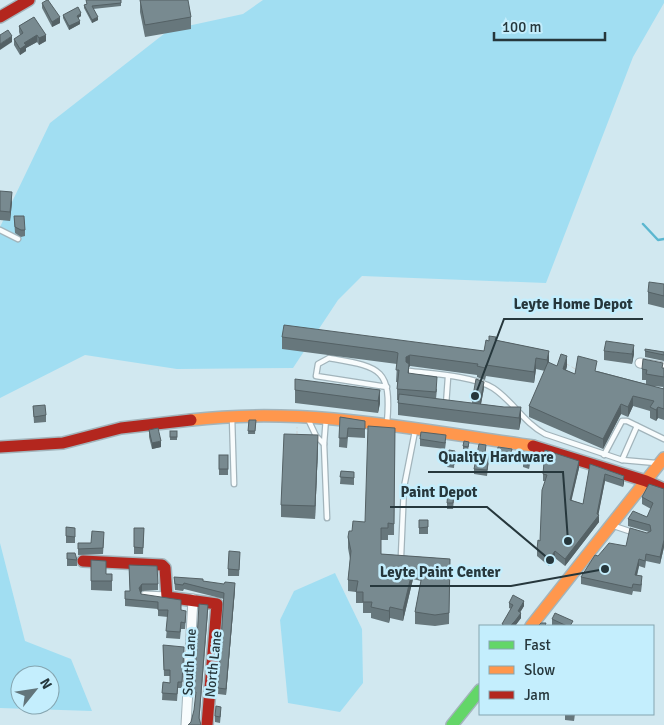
<svg xmlns="http://www.w3.org/2000/svg" width="664" height="725" font-family="Signika,sans-serif">
  <rect width="100%" height="100%" fill="#d1e8f0"/>
  <g fill="#a1def2" fill-rule="evenodd">
    <path d="M263 0H664V3L633 57 546 283 362 276 338 300 293 368 177 369 85 355 0 398V227L50 123 169 30 243 14Z"/>
    <path d="M0 543 25 641 71 659 92 711 0 708ZM20 675H50V705H20Z"/>
    <path d="M335 573 362 629 363 683 340 712 288 703 280 620 294 591Z"/>
  </g>
  <g fill="none" stroke-linecap="round" stroke-linejoin="round">
    <path stroke="#5bb7d0" stroke-width="2.5" d="M643 224 658 240 664 239"/>
    <g stroke="#a2b4bb" stroke-width="7">
      <g id="lane">
        <path d="M0 230 18 239"/>
        <path d="M409 371C433 374 473 376 493 388 513 401 524 423 545 434L622 460 656 463"/>
        <path d="M387 387 316 376 318 364 329 358C379 367 392 367 387 423"/>
        <path d="M446 405 448 377"/>
        <path d="M232 417 234 484"/>
        <path d="M326 418 324 444 327 518"/>
        <path d="M308 419 316 436 324 444"/>
        <path d="M604 455 622 421H627L664 439"/>
        <path d="M622 460 637 426"/>
        <path d="M614 526 635 533"/>
        <path d="M401 556 404 487 415 431"/>
      </g>
    </g>
    <g stroke="#a2b4bb" stroke-width="11">
      <g id="street">
        <path d="M640 363 664 367"/>
        <path d="M145 596 167 597"/>
        <path d="M186 725 193 599"/>
      </g>
    </g>
    <g stroke="#a2b4bb" stroke-width="14">
      <path id="fast" d="M452 725 480 690"/>
    </g>
    <g stroke="#a2b4bb" stroke-width="14">
      <g id="slow">
        <path d="M191 420C306 406 420 430 533 446"/>
        <path d="M531 626 664 458"/>
      </g>
    </g>
    <g stroke="#a2b4bb" stroke-width="14">
      <g id="jam">
        <path d="M0 17 29 0"/>
        <path d="M533 446 646 481 664 489"/>
        <path d="M0 447 63 443 121 428 191 420"/>
        <path d="M83 561 162 565 165 568 167 597 217 604 207 725"/>
      </g>
    </g>
    <g stroke="#cdd4d6" stroke-width="1" stroke-dasharray="5 2.5" stroke-linecap="butt">
      <path d="M565 363 577 370"/>
      <path d="M297 436V427"/>
    </g>
    <use href="#lane" stroke="#f8fcfd" stroke-width="4.5"/>
    <use href="#street" stroke="#f8fcfd" stroke-width="9"/>
    <use href="#fast" stroke="#63d668" stroke-width="11"/>
    <use href="#slow" stroke="#ff974d" stroke-width="11"/>
    <use href="#jam" stroke="#b3261e" stroke-width="11"/>
  </g>
  <g fill="#67777c" fill-rule="evenodd">
    <path d="M121 0V6L93 9 98 20 92 23 84 8V5Z"/>
    <path d="M140 0 191 17V29L145 37 140 12Z"/>
    <path d="M42 3 60 23 52 27 42 8Z"/>
    <path d="M63 15 81 16 78 18 80 24 69 30 63 18Z"/>
    <path d="M34 17 46 41 39 45 37 42 26 48V51L20 55 14 45V39L20 35 19 32V26Z"/>
    <path d="M0 191 12 202 10 221 0 220Z"/>
    <path d="M14 216 25 230V236L21 237 15 233Z"/>
    <path d="M664 284V308L648 304V292Z"/>
    <path d="M282 337 484 351 489 341 496 340 549 351 548 363 557 366H567L566 370 575 374 597 371 646 384V380H642V369L664 368V420L658 418 656 421 650 418V411L633 406 628 417 621 414 603 449 529 417V406L545 371 536 369 534 383 486 376 485 380 477 377V375L410 366 409 367V374L437 389 436 399 472 403V401L484 388 481 404 504 407H521V420L519 430 398 415V400H397V382H396L397 364 282 349ZM652 386 664 387V389Z"/>
    <path d="M645 349 664 352V361L645 357Z"/>
    <path d="M604 351 634 354 632 364 604 360Z"/>
    <path d="M326 383 380 390V403L378 413 295 403V390Z"/>
    <path d="M33 406 46 415V422L34 423Z"/>
    <path d="M340 417 365 421V438L348 437 347 448 339 447Z"/>
    <path d="M249 420H256L255 434H248Z"/>
    <path d="M395 428 394 535H388V540H381V554L450 559 449 624 435 626 415 624V612L421 581 413 579 403 621 390 618 389 623 371 618V613H363V603H356V592L348 591V580L350 559 348 548V537L352 531 365 522Z"/>
    <path d="M149 430 161 447 152 449 149 437Z"/>
    <rect x="170" y="431" width="7" height="9"/>
    <path d="M420 439 446 442 445 449 420 446Z"/>
    <path d="M469 445 468 450 463 449V446Z"/>
    <path d="M318 448 315 519 281 517V505Z"/>
    <path d="M486 451V453L489 459 487 476 474 474V469Z"/>
    <path d="M455 454 454 468 447 467V464Z"/>
    <path d="M497 454 512 455 510 463 497 461Z"/>
    <rect x="219" y="455" width="9" height="20"/>
    <path d="M531 460 529 469 523 467V464Z"/>
    <path d="M590 464 624 476V483L623 487 605 481 598 515 599 522 565 566 555 558 549 566 537 556V549L540 541 545 481H543V474L579 468 571 500 583 504Z"/>
    <path d="M341 471 354 472V485L340 484Z"/>
    <path d="M664 489V547L660 564 646 561 645 568 639 566 637 576 642 584 641 592 633 591 632 595 581 584V577L598 556 626 546 649 532 628 526V519L647 517 651 509 642 504V497Z"/>
    <path d="M454 499 453 509H447V503Z"/>
    <rect x="419" y="520" width="9" height="14"/>
    <path d="M66 527 75 528V543H66Z"/>
    <path d="M134 528H144L143 554H134Z"/>
    <path d="M104 538 103 554 78 555V543H91Z"/>
    <path d="M67 553 77 560V566H67Z"/>
    <path d="M240 558 239 576H228V569Z"/>
    <path d="M91 560 106 574H112V591L91 590Z"/>
    <path d="M129 571 158 584V590L142 591 141 593V594L181 610 186 617 185 629H181L180 639 166 638 168 617 158 616V609L125 606V591H130Z"/>
    <path d="M174 577 203 581 235 589 226 695 218 694 224 599 184 589 183 591 175 590Z"/>
    <path d="M509 603 524 606 520 612 521 618 515 626H502V624L511 609 509 608Z"/>
    <path d="M552 619 573 626H552Z"/>
    <path d="M163 645 184 653 182 688H178L177 701 162 700 163 682 170 683V676H164Z"/>
    <path d="M221 713 220 723 215 722V716Z"/>
    <path d="M565 714H575L574 721 565 720Z"/>
  </g>
  <g fill="#546165">
    <path d="M81 13V16L77 19V16Z"/>
    <path d="M60 17V23L52 27V22Z"/>
    <path d="M98 17V20L92 23V20Z"/>
    <path d="M80 21V24L69 30V26Z"/>
    <path d="M37 35V42L26 48V51L20 55V49L24 43Z"/>
    <path d="M46 35V41L39 45V38Z"/>
    <path d="M12 36V42L0 50V44Z"/>
    <path d="M12 192V202L10 221V212Z"/>
    <path d="M634 345V354L632 364V354Z"/>
    <path d="M549 351V362L547 371V360Z"/>
    <path d="M410 355V366L409 367V375L406 373V357Z"/>
    <path d="M567 356V366L563 380V369Z"/>
    <path d="M536 358V369L534 383V372Z"/>
    <path d="M484 382V388L480 409V402Z"/>
    <path d="M380 390V403L378 413V401Z"/>
    <path d="M633 396V406L628 417V407Z"/>
    <path d="M621 404V414L603 449V439Z"/>
    <path d="M521 407V420L519 430V418Z"/>
    <path d="M658 407V418L656 421V410Z"/>
    <path d="M318 435V448L315 519V506Z"/>
    <path d="M161 441V447L152 449V443Z"/>
    <path d="M579 461V468L570 507V500Z"/>
    <path d="M605 474V481L598 517 599 515V522L565 566V559L597 514Z"/>
    <path d="M624 476V483L623 487V480Z"/>
    <path d="M664 540V547L660 564V557Z"/>
    <path d="M555 551V558L549 566V559Z"/>
    <path d="M639 559V566L635 582V575Z"/>
    <path d="M413 568V579L403 621V610Z"/>
    <path d="M235 583V589L226 695V689Z"/>
    <path d="M142 584V591L139 595V588Z"/>
    <path d="M524 601V606L518 616V611Z"/>
    <path d="M208 605V611L199 724V718Z"/>
    <path d="M390 607V618L389 623V611Z"/>
    <path d="M521 613V618L515 626H510Z"/>
  </g>
  <g fill="#788a90" stroke="#546165">
    <path d="M47 0H48L60 17 52 22 42 3Z"/>
    <path d="M86 0H121V3L92 6 98 17 92 20 84 5 87 4Z"/>
    <path d="M140 0H188L191 17 145 25Z"/>
    <path d="M78 7 81 13 77 16 80 21 69 26 63 15Z"/>
    <path d="M34 17 46 35 39 38 37 35 24 43 26 45 20 49 14 39 23 33 19 26Z"/>
    <path d="M8 30 12 36 0 44V35Z"/>
    <path d="M0 191 12 192 10 212 0 211Z"/>
    <path d="M14 216H24L25 230H21L15 227Z"/>
    <path d="M649 282 664 284V296L648 292Z"/>
    <path d="M284 325 484 351 486 340 489 341V336L496 337 495 340 549 351 547 360 536 358 534 372 486 365 485 368 477 366 478 364 410 355 406 357V362L409 364 408 373 437 377 436 392 397 389 399 370H396L398 353 395 352 282 337Z"/>
    <path d="M606 341 634 345 632 354 604 351Z"/>
    <path d="M645 349 664 352V355L645 351Z"/>
    <path d="M561 354 567 356 563 369 575 374 578 356 597 361 595 371 664 389V387V409L658 407 656 410 650 407 654 401 633 396 628 407 621 404 603 439 529 406 548 362 557 366Z"/>
    <path d="M643 359 663 363 662 368H664V377L646 374 647 370 642 369Z"/>
    <path d="M295 379 380 390 378 401 295 390Z"/>
    <path d="M476 379 484 382 480 402 472 401Z"/>
    <path d="M399 394 504 407H521L519 418 398 403Z"/>
    <path d="M45 405 46 415 34 417 33 406Z"/>
    <path d="M340 417 365 421V429L348 428 347 438H339Z"/>
    <path d="M249 420H256L255 431H248Z"/>
    <path d="M368 426 395 428 394 524 388 523V528H381V554L450 559 449 613 435 615 415 612 423 570 413 568 403 610 390 607 389 611 371 607 372 602H363V592H356L358 581 348 580 351 551 348 537 349 531H352L353 521 365 522Z"/>
    <path d="M158 428 161 441 152 443 149 430Z"/>
    <rect x="170" y="431" width="7" height="6"/>
    <path d="M421 432 446 435 445 443 420 439Z"/>
    <path d="M284 434 318 435 315 506 281 505Z"/>
    <path d="M464 441 469 442 468 447 463 446Z"/>
    <path d="M479 444 486 445 485 453 489 454 487 470 474 469Z"/>
    <path d="M498 447 512 449 510 457 497 454Z"/>
    <path d="M449 450 455 451 454 465 447 464Z"/>
    <path d="M545 450 579 461 570 500 583 504 590 464 624 476 623 480 605 474 597 514 599 515 565 559 555 551 549 559 537 549 538 540 540 541 542 490 547 475 543 474Z"/>
    <rect x="219" y="455" width="9" height="14"/>
    <path d="M524 456 531 457 529 465 523 464Z"/>
    <path d="M341 471 354 472V478L340 477Z"/>
    <path d="M649 484 664 489V540L660 557 646 554 645 561 639 559 635 575 642 576 641 585 633 584 632 588 581 577 595 555 598 556 609 543 626 546 630 528 647 533 651 531 650 525 628 519 633 511 647 517 653 503 642 497Z"/>
    <path d="M448 492H454L453 503H447Z"/>
    <path d="M419 520H428V527L419 528Z"/>
    <path d="M66 527 75 528V537L66 536Z"/>
    <path d="M134 528H144L143 548 134 547Z"/>
    <path d="M92 531 104 532 103 548 78 549V543H91Z"/>
    <path d="M229 551 240 552 239 570 228 569Z"/>
    <path d="M67 553H75L77 560 67 559Z"/>
    <path d="M91 560 106 561V574H112V581H91Z"/>
    <path d="M129 565 157 566 158 584H142L139 588 141 594 181 600V610L186 611 185 623 181 622 180 632 166 631 168 610H158V602L125 599V591H130Z"/>
    <path d="M174 577 203 579V581L224 584 225 582 235 583 226 689 218 688 224 593 184 583 183 585 175 584Z"/>
    <path d="M513 595 524 601 518 611 521 613 515 621 510 626H505L502 624 513 605 509 603Z"/>
    <path d="M199 604 208 605 199 718 201 725H188L191 722 194 710 196 692H194Z"/>
    <path d="M555 613 573 621 570 626H567L552 619Z"/>
    <path d="M541 623H546L545 626H538Z"/>
    <path d="M163 645 184 647 182 682H178L177 694 162 693 163 682 170 683V670H164Z"/>
    <path d="M216 706 221 707 220 717 215 716Z"/>
  </g>
  <g text-anchor="middle" stroke-width="5" stroke-linejoin="round" paint-order="stroke">
    <g font-size="14" fill="#26373c" stroke="#c4eefd">
      <text transform="translate(189 662) rotate(-87)" y="5">South Lane</text>
      <text transform="translate(213 664) rotate(-84)" y="5">North Lane</text>
    </g>
  </g>
  <path fill="none" stroke="#26373c" stroke-width="2" d="M475 396L504 319H643M568 541L563 472H428M550 560L487 507H390M605 569L511 586H370"/>
  <g fill="#26373c" stroke="#c4eefd" stroke-width="2">
    <circle cx="475" cy="396" r="5"/>
    <circle cx="568" cy="541" r="5"/>
    <circle cx="550" cy="560" r="5"/>
    <circle cx="605" cy="569" r="5"/>
  </g>
  <g font-size="15" text-anchor="middle" font-weight="bold" fill="#26373c" stroke="#c4eefd" stroke-width="5" stroke-linejoin="round" paint-order="stroke">
    <text x="573" y="309">Leyte Home Depot</text>
    <text x="496" y="462">Quality Hardware</text>
    <text x="439" y="497">Paint Depot</text>
    <text x="440" y="577">Leyte Paint Center</text>
  </g>
  <rect x="479" y="625" width="175" height="90" fill="#c4eefd" stroke="#85a5b0"/>
  <rect x="489" y="641" width="25" height="8" fill="#63d668" stroke="#85a5b0"/>
  <text x="524" y="650" font-size="15" fill="#26373c">Fast</text>
  <rect x="489" y="666" width="25" height="8" fill="#ff974d" stroke="#85a5b0"/>
  <text x="524" y="675" font-size="15" fill="#26373c">Slow</text>
  <rect x="489" y="691" width="25" height="8" fill="#b3261e" stroke="#85a5b0"/>
  <text x="524" y="700" font-size="15" fill="#26373c">Jam</text>
  <g transform="translate(35 690) rotate(60)"><circle r="24" fill="#c4eefd" stroke="#85a5b0"/>
  <path d="M0-4L9 19L0 12L-9 19Z" fill="#62757b"/>
  <text y="-8" font-size="14" font-weight="bold" text-anchor="middle" fill="#26373c">N</text>
  </g>
  <path d="M494 32v8h111v-8" fill="none" stroke="#26373c" stroke-width="2.5"/>
  <text x="502" y="32" font-size="15" fill="#26373c" stroke="#c4eefd" stroke-width="4" paint-order="stroke">100 m</text>
</svg>
